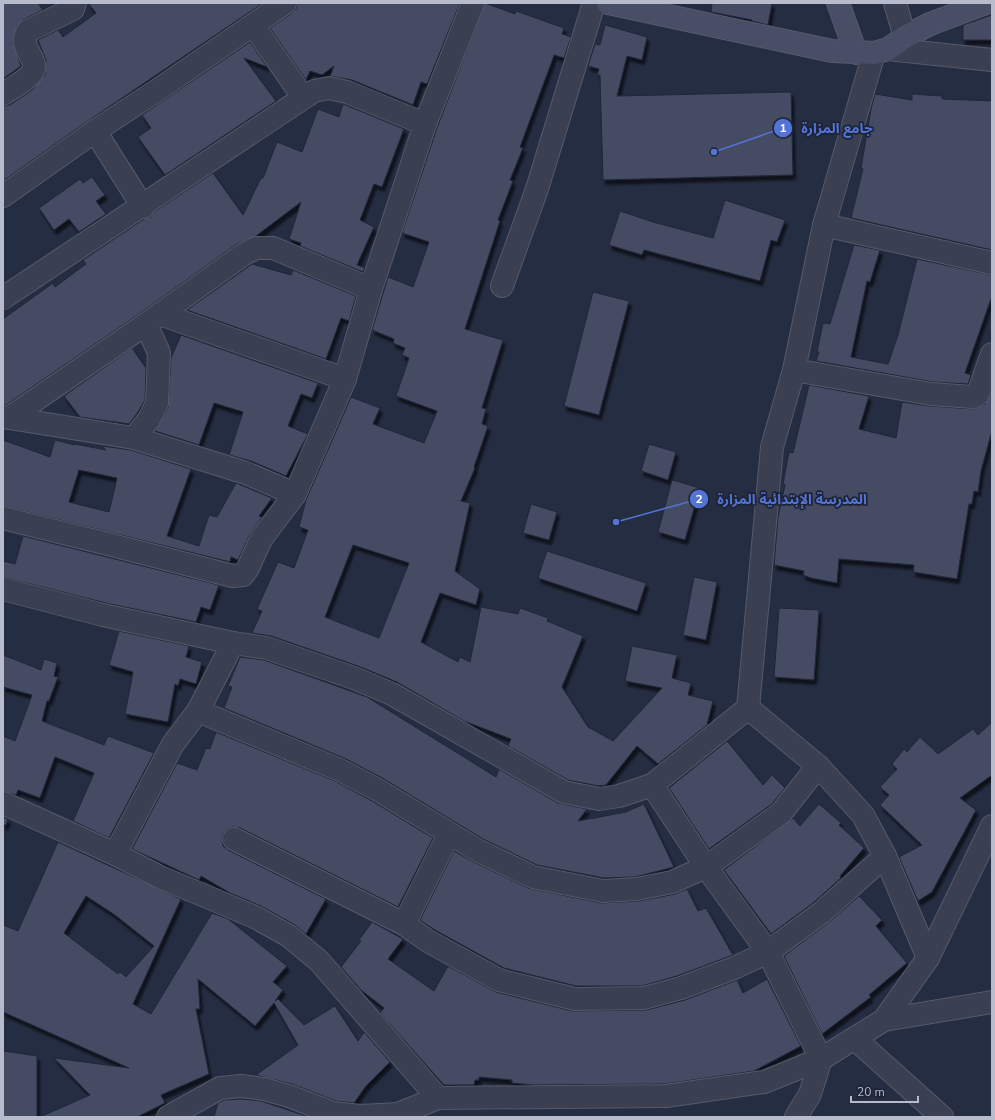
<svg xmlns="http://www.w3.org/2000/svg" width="995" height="1120" font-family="'Nunito Sans','Noto Sans Arabic',sans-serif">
  <defs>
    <filter id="shadow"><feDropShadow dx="2.5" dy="4.5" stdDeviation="1" flood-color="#0009"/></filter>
  </defs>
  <rect width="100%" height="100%" fill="#252d42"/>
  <g fill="#444c64" stroke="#202639" fill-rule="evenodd" filter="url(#shadow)">
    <path d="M3 3H38L43 10 23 20 17 26 13 43 21 66 3 79Z"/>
    <path d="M88 3H263L88 121 3 181V106L10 105 32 90 45 75 46 60 38 40 58 30 63 37 96 13Z"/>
    <path d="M297 3H460L427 84 421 82 413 105 352 80 330 76 334 66 322 75 310 71 306 80 270 28 292 13 296 9Z"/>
    <path d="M485 3 515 14 516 11 564 28 562 34 571 37 564 58 554 55 552 61 520 147 523 148 510 180 513 181 498 220 500 221 465 329 503 340 482 408 486 409 482 424 488 426 474 467 475 468 461 501 470 503 455 571 480 589 476 605 440 593 421 642 458 662 460 657 470 662 481 607 518 614 520 608 548 618 547 621 583 636 562 687 588 727 613 741 662 688 625 681 632 646 677 655 672 678 691 683 688 695 713 701 707 725 658 764 637 746 606 785 599 786 568 780 508 746 511 739 464 721 397 682 358 666 271 636 252 633 262 611 257 609 278 562 294 568 308 530 299 527 306 500 351 397 380 408 373 424 424 443 437 411 396 396 409 358 402 355 405 348 393 343 394 339 372 330 388 277 413 287 429 242 402 233 437 128ZM353 545 409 563 379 638 325 617Z"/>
    <path d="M712 3H772L768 25 752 21V20L711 12Z"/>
    <path d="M992 15V40H963V25Z"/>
    <path d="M605 25 647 37 642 60 627 56 617 96 791 92 793 175 603 180 600 75H597L599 69 588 66 595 44 600 45Z"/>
    <path d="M250 42 267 67 244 58 276 101 165 175 138 137 151 128 142 115Z"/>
    <path d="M875 94 912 100V94L942 96V99L992 101V250L851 218 863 169 861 168 871 109Z"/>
    <path d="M343 104 404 129 382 187 374 184 360 220 374 227 357 265 365 268 363 272 300 246 301 243 289 239 301 202 256 236 237 244 139 314 6 405H3V319L53 283 55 287 86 264 83 260 144 219 150 217 154 212 213 173 243 215 261 178H263L277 142 302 152 318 109 339 117Z"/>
    <path d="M92 177 105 195 96 201 106 214 79 232 69 219 54 230 39 208 80 179 83 183Z"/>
    <path d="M725 200 785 220 777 242 771 240 760 281 644 250 642 255 609 245 620 211 653 222 713 238Z"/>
    <path d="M854 245 880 250 870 282 867 281 851 357 888 364 898 335 917 259 992 275V296L965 373 971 375 968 384 933 382 816 361 819 352H817L823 323 830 324Z"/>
    <path d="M252 264 291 275 293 270 356 296 349 321 341 318 326 359 187 310Z"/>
    <path d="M593 292 629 301 599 415 564 406Z"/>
    <path d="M181 335 318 383 312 398 301 394 288 426 308 434 286 476 251 461 229 455 243 412 214 403 199 445 155 431 168 408 171 358Z"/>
    <path d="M132 348 146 368 145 400 138 412 129 424 80 417 64 396Z"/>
    <path d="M809 385 869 396 859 429 896 438 902 402 930 406 973 409 985 404 992 392V431L981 471 978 492 974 491 972 504H969L957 579 913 572 914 565 839 559 837 583 811 578 803 575 804 571 774 565 778 517 785 485 783 484 789 452 793 453Z"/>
    <path d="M3 440 50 457 55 440 75 445V444L106 450 102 446 131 450 191 469 167 536 199 546 209 515 217 517 236 483 272 498 259 516 262 517 250 534 238 560 231 557 230 562 3 506ZM79 470 117 478 109 512 69 502Z"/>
    <path d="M649 444 676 452 668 480 641 471Z"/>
    <path d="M672 480 700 488 685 540 658 532Z"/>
    <path d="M531 504 557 512 549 540 523 533Z"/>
    <path d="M23 536 219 585 210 610 201 607 196 622 106 603 3 577V561L15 564Z"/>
    <path d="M547 551 646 583 637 611 538 578Z"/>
    <path d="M694 577 717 582 706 640 683 635Z"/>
    <path d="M779 608 819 610 814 680 774 677Z"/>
    <path d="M119 631 189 646 186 657 202 662 196 684 180 679 178 686 175 684 168 722 125 714 133 672 109 665Z"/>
    <path d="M3 655 41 670 44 659 57 663 54 676 58 677 49 701H47L42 721 104 745 108 736 154 753 109 838 73 821 94 773 55 757 40 798 18 790 16 795 3 791V736L15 741 32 695 3 687Z"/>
    <path d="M240 657 264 660 367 697 496 777 499 769 558 803 587 809 578 821 626 812 644 804 674 867 635 877 604 878 537 865 483 839 384 779 346 759 224 708 232 687 228 686Z"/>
    <path d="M992 722V775L960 798 976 810 932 892 918 901 899 857 922 845 880 805 889 795 880 787 897 769 892 764 904 749 907 752 920 737 938 754 973 729 978 735Z"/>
    <path d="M216 732 335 781 372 801 433 838 398 907 240 828 233 827 227 829 223 834 222 839 223 846 228 850 326 899 306 934 295 925 261 906 230 893 201 876 199 880 132 849 177 763 197 770 206 748 210 749Z"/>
    <path d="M727 741 763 785 772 775 785 788 772 804 709 849 669 788Z"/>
    <path d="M819 804 841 823 839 825 864 848 840 876 841 878 813 903 771 934 724 870 793 818 800 826Z"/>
    <path d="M3 817 8 819 6 825H3Z"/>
    <path d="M58 842 181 899 133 1004 151 1014 212 913 228 919 287 966 273 982 283 990 275 1001 278 999 304 1025 335 1006 358 1041 364 1032 390 1062 366 1086 354 1103 336 1101 292 1084 256 1075 298 1045 274 1003 255 1026 198 979 200 1009H196L209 1074 161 1095 165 1103 137 1117H40L90 1095 54 1058 129 1068 3 1012V925L18 931ZM86 896 115 915 154 946 126 977 120 972 118 974 64 933Z"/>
    <path d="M454 851 472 861 528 888 601 903 639 901 675 894 687 889 698 911 706 908 733 955 677 976 642 986H576L504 968 435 930 420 920Z"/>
    <path d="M859 896 882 920 876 926 907 963 869 995 871 997 822 1034 784 956 828 923Z"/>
    <path d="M372 922 403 939 388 959 434 991 448 966 496 992 572 1011 647 1010 685 1000 737 980 743 993 767 979 801 1046 754 1071 665 1084 534 1085 512 1083V1080L479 1077V1080H475L474 1085H444L380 1013 384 1008 361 990 341 967 361 941 359 940Z"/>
    <path d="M3 1051 37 1056V1117H3Z"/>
    <path d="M241 1099 261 1101 309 1117H214L218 1103 224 1100Z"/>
  </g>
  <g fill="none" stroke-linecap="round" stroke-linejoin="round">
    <g stroke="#555a6c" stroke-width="24">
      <g id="street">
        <path d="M895 3 905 37"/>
        <path d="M253 25 303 97"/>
        <path d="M888 49 992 60"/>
        <path d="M3 94C12 88 24 82 31 74 43 60 16 49 28 31L73 9 75 3"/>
        <path d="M95 131 143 207"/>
        <path d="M3 196 95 131 156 91 285 3"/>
        <path d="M824 225 992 263"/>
        <path d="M502 286 537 189 594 3"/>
        <path d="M3 298 314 91 329 88 347 92 425 124"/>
        <path d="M160 314 345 379"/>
        <path d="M794 370 931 394 973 397 978 394 992 354"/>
        <path d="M3 417 134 438 246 473 295 494"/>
        <path d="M9 418 146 324 244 254 256 248H273L371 289"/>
        <path d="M134 438 149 419 157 403 159 353 146 324"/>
        <path d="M3 518C80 537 156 556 233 576L243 575 248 568 261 539 295 494 345 379 371 289 425 124 473 3"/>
        <path d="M3 589 103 615 233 643 267 648 354 678 392 694 564 792 599 799 619 796 652 785 748 708 772 447 794 370 824 225 874 53"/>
        <path d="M748 708 818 766 863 815 885 856 928 958"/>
        <path d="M198 711 340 770 378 790 477 850 533 877 603 891 637 889 672 882 706 867 781 813 818 766"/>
        <path d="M3 803 115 854 160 877 255 917 289 936 319 961 438 1098"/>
        <path d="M234 839 404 924 428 941 499 980 575 999 644 998 681 988 734 968 768 952 821 913 885 856"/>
        <path d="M115 854 173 744 198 711 233 643"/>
        <path d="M404 924 449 834"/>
        <path d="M884 1020 992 1002"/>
        <path d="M855 1039 942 1117"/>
        <path d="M168 1117 220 1088 241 1086 264 1089 289 1096 333 1113 360 1116 398 1114 438 1098 666 1096 764 1082 821 1059 768 952 706 867 652 785"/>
        <path d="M796 1117 810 1094 821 1059 884 1020 928 958 992 826"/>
      </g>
    </g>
    <g stroke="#555a6c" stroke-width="24">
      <g id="secondary">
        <path d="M608 3 832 51 874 53 888 49 905 37 930 24 986 3"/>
        <path d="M838 3 856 53"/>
      </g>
    </g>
    <use href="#street" stroke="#3a4052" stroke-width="22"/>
    <use href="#secondary" stroke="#484e65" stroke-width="22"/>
  </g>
  <path fill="none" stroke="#5374d4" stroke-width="1.5" d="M714 152L783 128M616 522L699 499"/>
  <g fill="#5374d4" stroke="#1e2437" stroke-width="1.5">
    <circle cx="714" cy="152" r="4"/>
    <circle cx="616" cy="522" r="4"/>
    <circle cx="783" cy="128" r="10"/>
    <circle cx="699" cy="499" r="10"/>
  </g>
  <g font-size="12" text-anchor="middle" font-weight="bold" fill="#fff">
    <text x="783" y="132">1</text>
    <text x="699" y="503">2</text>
  </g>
  <g font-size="14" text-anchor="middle" font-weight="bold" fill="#5374d4" stroke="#1e2437" stroke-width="3.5" stroke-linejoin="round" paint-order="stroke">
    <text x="837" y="133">جامع المزارة</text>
    <text x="792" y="504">المدرسة الإبتدائية المزارة</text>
  </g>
  <rect width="995" height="1120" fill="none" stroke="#b7bbcc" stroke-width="8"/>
  <path d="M851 1096v6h67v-6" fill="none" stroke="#b7bbcc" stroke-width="2"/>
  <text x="857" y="1096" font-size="12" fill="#b7bbcc" stroke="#1e2437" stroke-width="3" paint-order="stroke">20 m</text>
</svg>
